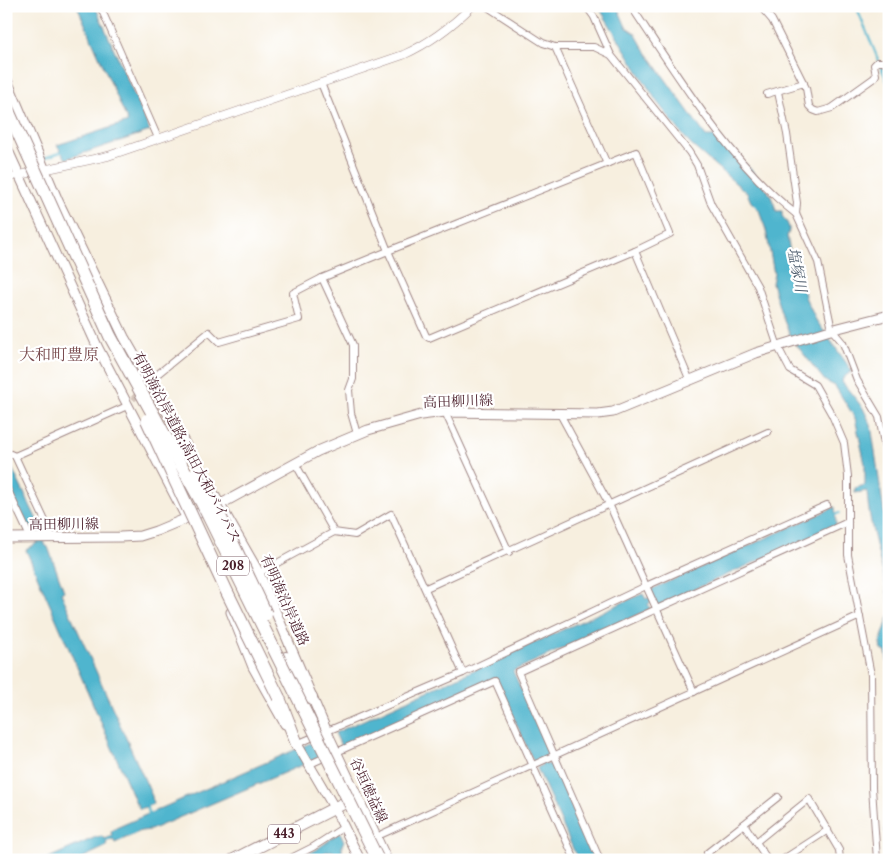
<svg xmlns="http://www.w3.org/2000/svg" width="895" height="866" font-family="'Libre Caslon Text','Noto Serif JP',serif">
  <rect width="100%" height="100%" fill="#fff"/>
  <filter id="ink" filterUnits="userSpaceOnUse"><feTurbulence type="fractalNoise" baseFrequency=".02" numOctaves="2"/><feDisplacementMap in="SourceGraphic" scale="10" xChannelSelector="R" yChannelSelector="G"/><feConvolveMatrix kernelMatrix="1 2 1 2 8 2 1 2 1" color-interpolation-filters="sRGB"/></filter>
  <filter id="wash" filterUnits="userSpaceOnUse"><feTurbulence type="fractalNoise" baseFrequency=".0096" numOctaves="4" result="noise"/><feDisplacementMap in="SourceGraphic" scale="20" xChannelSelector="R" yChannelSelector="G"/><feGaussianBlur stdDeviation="1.12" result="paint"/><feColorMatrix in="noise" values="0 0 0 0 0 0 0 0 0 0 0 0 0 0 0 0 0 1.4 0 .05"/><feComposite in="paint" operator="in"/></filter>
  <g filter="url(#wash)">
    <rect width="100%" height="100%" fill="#f7efdf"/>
    <g fill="#4fb5ce" stroke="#4c6a7c">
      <path d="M77 6H95L150 131 66 159 57 145 128 122Z"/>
      <path d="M598 6H617L626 27 635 33 644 49 706 136H717V141C722 148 729 150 735 155 751 168 772 190 776 211H782V216C787 222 792 228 787 236L792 263 798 270 806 299 816 320 852 371 843 378 842 382 863 408 871 425 889 546V603C883 565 869 529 867 491L855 493V488L865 485V464L855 418 835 386 825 381 791 338 781 313 772 283 774 274 766 230 759 210 751 202 747 193 690 144 657 102Z"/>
      <path d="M6 456 44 534 45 545 48 547 64 591 61 593 152 796 153 804 140 809 136 803 26 550 37 543V535L27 528 6 483Z"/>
      <path d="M835 507 836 526 657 606 654 601 648 604 650 609 513 671 550 755 544 759 547 765 552 763 596 860H578L537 768 542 765 540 760 534 763 496 679 342 748 335 733 637 596 643 594 646 599 652 596 650 590Z"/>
      <path d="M889 617V671L886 652 882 650 880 643Z"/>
      <path d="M322 738H325L331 750 314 760 150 830 141 831 115 843 113 839 106 842 107 846 78 860H44L96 837 102 836 104 839 112 836 111 832 116 828Z"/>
      <path d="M889 780V850L885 832Z"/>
      <path d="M340 832 344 841 342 845V860H335L333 851H328L310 860H295L316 850Z"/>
    </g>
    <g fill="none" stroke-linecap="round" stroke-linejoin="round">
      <g stroke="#4fb5ce" stroke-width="2">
        <path d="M856 6 889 86"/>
        <path d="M44 158 64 151"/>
        <path d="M6 170 14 167"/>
        <path d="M833 516 839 513"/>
        <path d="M146 806 150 815"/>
      </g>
    </g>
  </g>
  <g filter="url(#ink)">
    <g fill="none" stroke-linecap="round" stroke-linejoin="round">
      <path stroke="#d4c5bb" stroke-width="6" stroke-dasharray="6 3" stroke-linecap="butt" d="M127 406 148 382"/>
      <g stroke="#a08785" stroke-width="8">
        <g id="minor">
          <path d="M100 6 158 138"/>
          <path d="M486 6 543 43 555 47H594L611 55"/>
          <path d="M586 6 594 17 611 55 689 152 697 165 711 204 758 287 778 347 790 370 815 385 832 415 844 443 848 476V555L871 675 872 788 877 860"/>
          <path d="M631 6C677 75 731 164 796 214"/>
          <path d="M760 6 772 20 806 88 809 106 813 110 818 112 832 108 874 78 876 75 874 65 877 62H889"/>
          <path d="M555 47 607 164"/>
          <path d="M778 92 787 134 797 203 796 214 818 262 832 330 843 343 857 380 879 417 889 470"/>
          <path d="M767 94 804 83"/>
          <path d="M6 179 20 175"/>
          <path d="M635 251 690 381"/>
          <path d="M322 278 353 345V379L349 390 351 413 357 434"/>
          <path d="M148 382 209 332 219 342 299 319 293 293 322 278 388 251 636 152 670 234 635 251 429 338 426 336 388 251 321 83"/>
          <path d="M445 412 509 552"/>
          <path d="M560 414 609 504 694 692"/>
          <path d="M6 452 15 456 53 538"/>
          <path d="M15 456 127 406"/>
          <path d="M295 463 334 532"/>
          <path d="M6 486 31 539"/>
          <path d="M259 573 334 532 355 535 391 514 463 673"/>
          <path d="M426 588 768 432"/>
          <path d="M297 744 463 673 646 586 827 505"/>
          <path d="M310 764 495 681 575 860"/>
          <path d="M744 824 768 860"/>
          <path d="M382 834 860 616"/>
          <path d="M756 842 809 799 839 850 840 860"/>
          <path d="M287 860 313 847 344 827"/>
          <path d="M600 860 518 672 848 522"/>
          <path d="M712 860 707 853 778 797"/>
          <path d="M782 860 828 830"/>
        </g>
      </g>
      <g stroke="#a08785" stroke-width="9">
        <path id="tertiary" d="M20 175 108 156 403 55C430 43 451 27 472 6"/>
      </g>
      <g stroke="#a08785" stroke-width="11">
        <g id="secondary">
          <path d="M6 78 58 201 124 337 259 573 327 732 387 860"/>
          <path d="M6 146 98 348 186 517"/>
          <path d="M6 538 120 537 140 536 156 531 221 504 318 451 368 430 421 415 445 412 598 414 613 412 756 353 827 331 889 315"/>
          <path d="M231 612 253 667 285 724"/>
          <path d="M294 739 335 809 360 860"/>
        </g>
      </g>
      <g stroke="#a08785" stroke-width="13">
        <path id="trunk" d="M233 860 356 797"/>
      </g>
      <g stroke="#a08785" stroke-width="14">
        <g id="motorway">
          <path d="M286 658 298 683 311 697"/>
          <path d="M279 698 297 744"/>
        </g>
      </g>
      <use href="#minor" stroke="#fff" stroke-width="6"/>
      <use href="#tertiary" stroke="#fff" stroke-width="8"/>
      <use href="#secondary" stroke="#fff" stroke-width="9"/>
      <use href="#trunk" stroke="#fff" stroke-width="11"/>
      <use href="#motorway" stroke="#fff" stroke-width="12"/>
      <g stroke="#a08785" stroke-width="14" stroke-linecap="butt">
        <g id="motorway-bridge">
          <path d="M6 106 110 336 202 503 378 860"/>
          <path d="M147 420 226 590 279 698"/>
          <path d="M195 474 219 514 266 614"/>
        </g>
      </g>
      <use href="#motorway-bridge" stroke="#fff" stroke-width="12"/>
    </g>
  </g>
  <g text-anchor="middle" stroke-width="4.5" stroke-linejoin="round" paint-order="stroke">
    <g fill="#fff" stroke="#80626b" stroke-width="1">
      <rect x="217" y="556.5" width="32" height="19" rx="4"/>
      <rect x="268" y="824.5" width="32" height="19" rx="4"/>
    </g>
    <g font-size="12" font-weight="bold" fill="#4a1f2b">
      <text x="233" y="570">208</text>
      <text x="284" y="838">443</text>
    </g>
    <g font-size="14" fill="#4a1f2b" stroke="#fff">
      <text transform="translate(458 401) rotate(-2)" y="5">高田柳川線</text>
      <text transform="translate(187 447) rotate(62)" y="5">有明海沿岸道路;高田大和バイパス</text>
      <text transform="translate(64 524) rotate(-1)" y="5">高田柳川線</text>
      <text transform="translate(285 600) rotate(66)" y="5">有明海沿岸道路</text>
      <text transform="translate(369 790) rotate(65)" y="5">谷垣徳益線</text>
    </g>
    <g font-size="15" font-style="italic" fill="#4c5b6c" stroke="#fff">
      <text transform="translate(797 270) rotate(79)" y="5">塩塚川</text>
    </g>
    <g font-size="16" fill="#7a4c4f" stroke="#fff">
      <text x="59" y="360">大和町豊原</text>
    </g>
  </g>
  <rect width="895" height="866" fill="none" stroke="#fff" stroke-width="25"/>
</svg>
